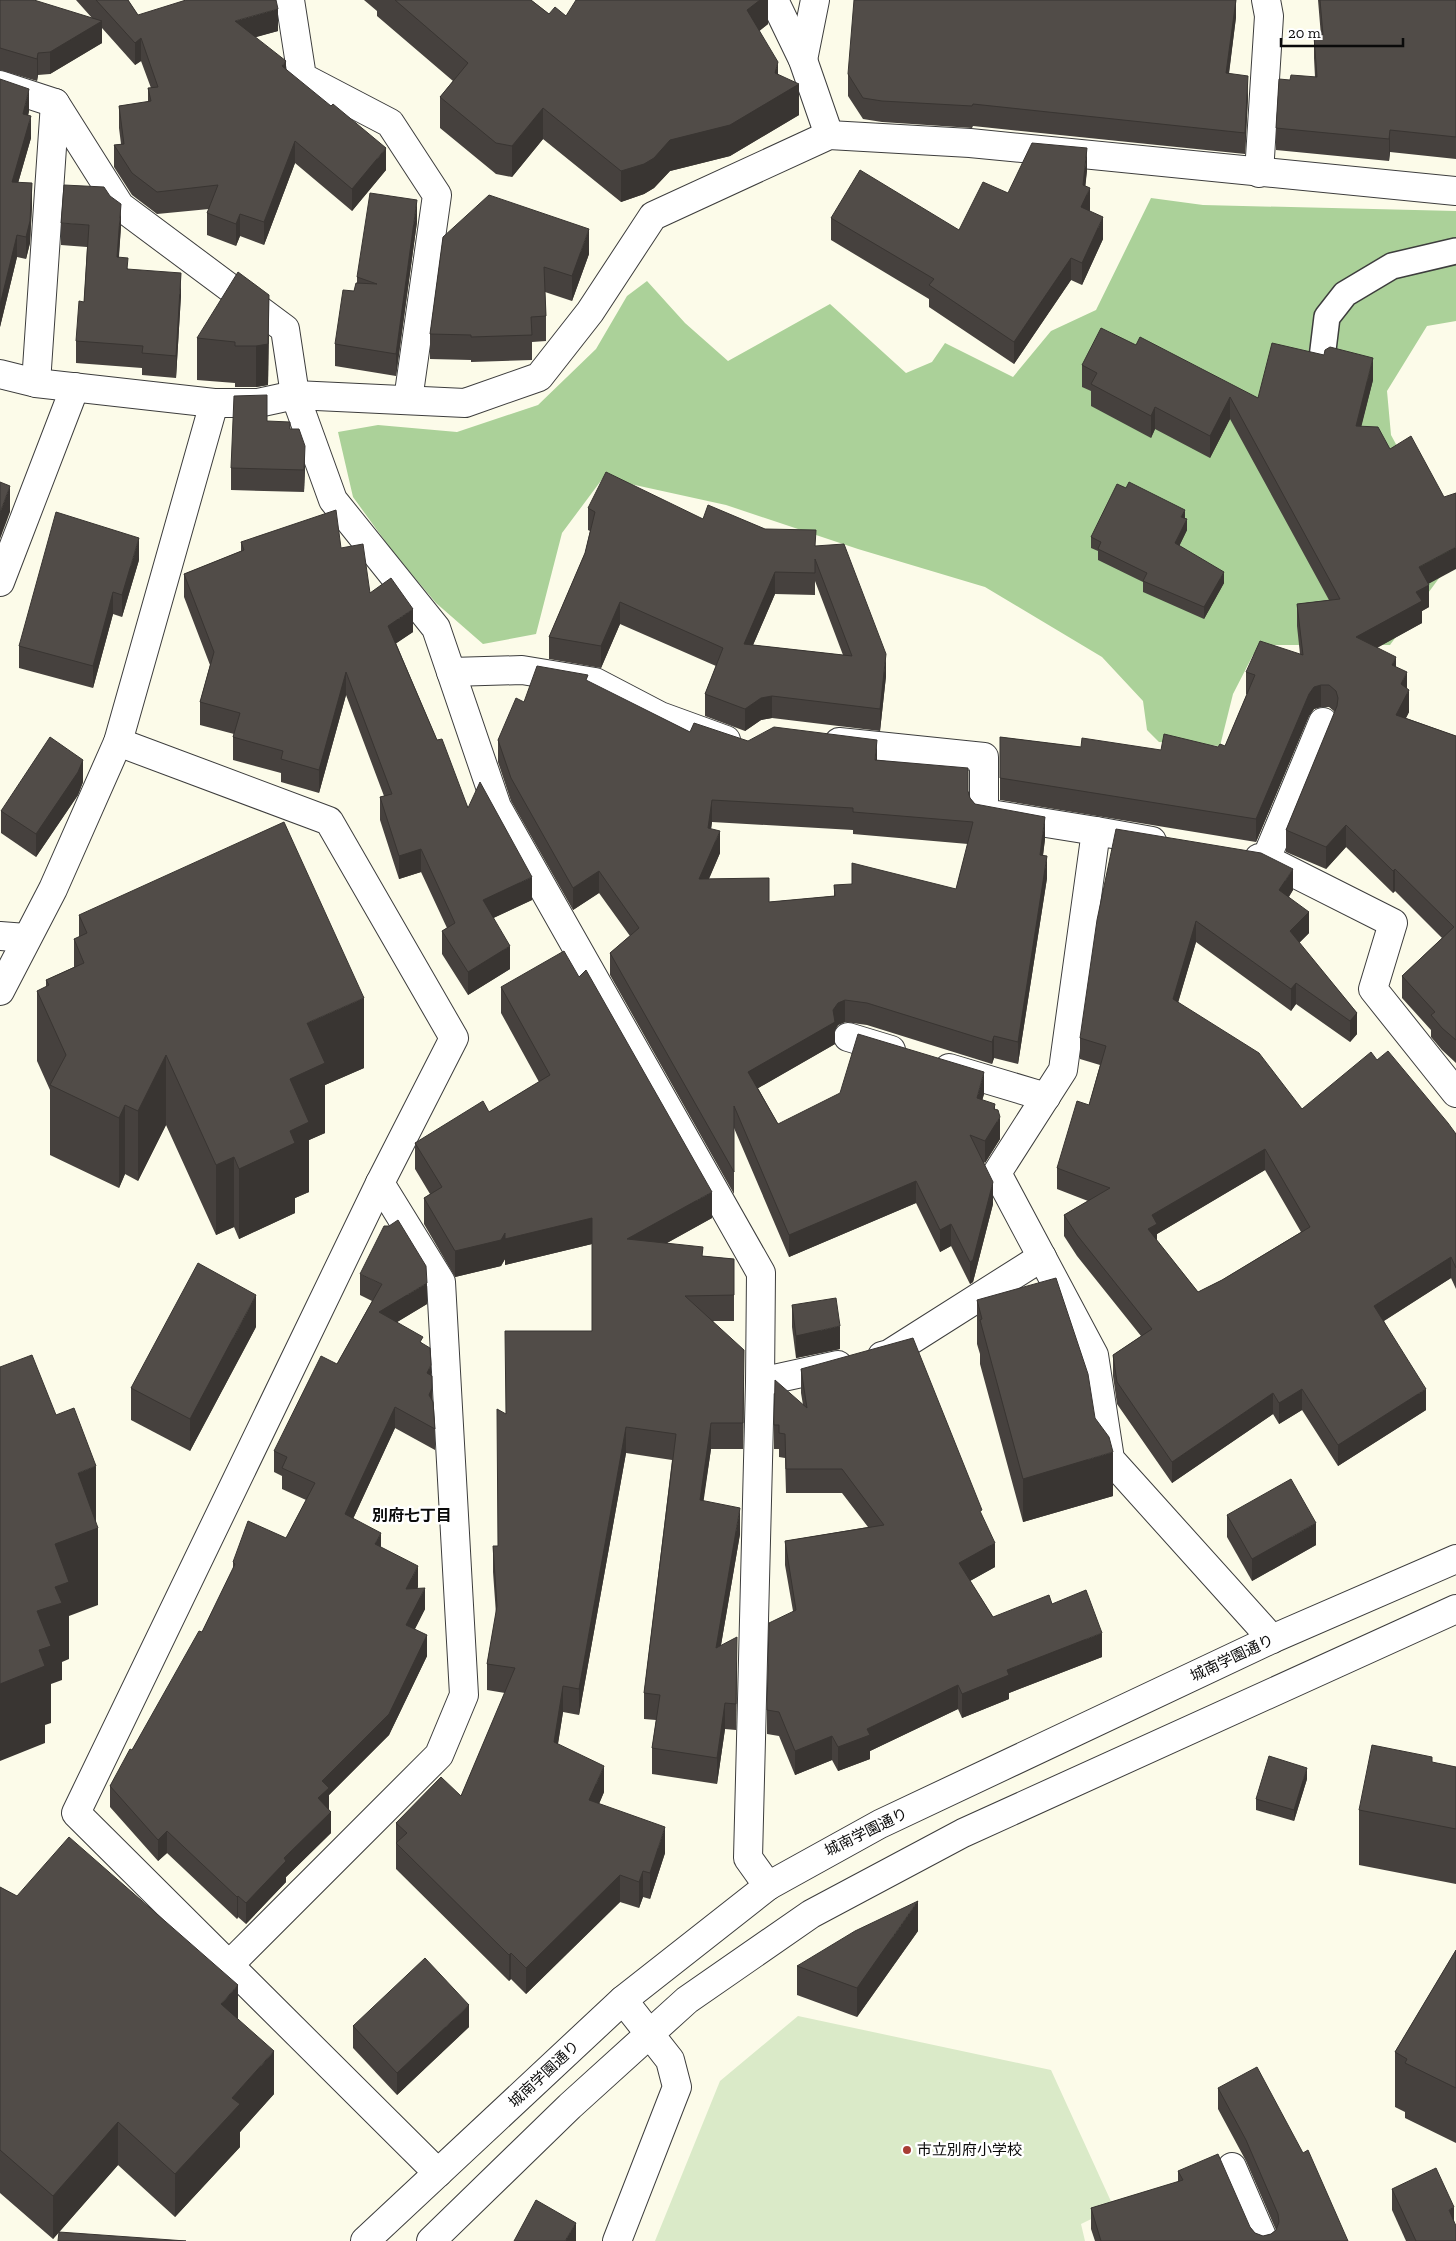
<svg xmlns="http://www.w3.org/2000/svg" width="1456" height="2241" font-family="'Zilla Slab','Noto Sans JP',serif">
  <rect width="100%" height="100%" fill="#fcfbe9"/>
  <path fill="#abd199" d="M1151 198 1203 205 1456 211V321L1427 326 1387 391 1391 435 1456 555 1390 645H1274L1253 655 1233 694 1220 746 1159 742 1147 730 1143 701 1102 657 985 587 858 549 726 505 603 478 562 533 536 634 483 644 436 603 393 552 353 497 338 432 378 425 457 432 538 405 596 349 627 296 647 281 685 323 728 361 830 304 906 373 932 362 945 343 1013 377 1051 331 1096 310Z"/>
  <path fill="#daeac8" d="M798 2016 1051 2070 1114 2208 1081 2224 1085 2241H655L720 2081Z"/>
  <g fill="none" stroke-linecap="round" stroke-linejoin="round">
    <g stroke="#3d3d3d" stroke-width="28">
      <path id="service" d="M1322 358 1327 317 1345 294 1392 266 1456 251"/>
    </g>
    <g stroke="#3d3d3d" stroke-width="30">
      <g id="minor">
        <path d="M290 0 302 77 390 123 437 195 408 400"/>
        <path d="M774 0 803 60 829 135"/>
        <path d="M803 60 815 0"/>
        <path d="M0 85 55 103 120 206 285 329 295 395 333 500 436 628 497 807 761 1273 760 1382 748 1858 768 1886"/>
        <path d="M1259 173 1269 16 1266 0"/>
        <path d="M0 374 36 383 214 403H258L295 395 465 403 539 377 590 312 653 216 829 135 970 143 1456 191"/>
        <path d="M36 383 55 103"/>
        <path d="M0 582 75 387"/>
        <path d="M451 672 522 670 595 682 660 716 726 740"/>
        <path d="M118 742 329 821 454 1038 380 1183 76 1813 438 2173"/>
        <path d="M839 742 984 757V813L1096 831"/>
        <path d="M1152 841 1096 831 1063 1070 997 1173 1094 1355 1110 1459 1272 1639"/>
        <path d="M1259 858 1266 859 1393 923 1373 989 1456 1093"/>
        <path d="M1266 859 1323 722"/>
        <path d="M0 936 26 938"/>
        <path d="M0 991 53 889 118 742 214 403"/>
        <path d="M848 1037 891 1050"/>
        <path d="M949 1068 1046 1097"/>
        <path d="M882 1356 889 1354 1042 1257"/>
        <path d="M760 1382 838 1365"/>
        <path d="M228 1966 439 1755 464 1695 441 1282 380 1183"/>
        <path d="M1232 2167 1264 2241"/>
        <path d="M617 2241 677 2087 670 2060 623 2000"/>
      </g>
    </g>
    <g stroke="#3d3d3d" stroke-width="30">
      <g id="tertiary">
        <path d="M365 2241 623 2000 768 1886 880 1824 1272 1639 1456 1559"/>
        <path d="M431 2241 570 2106 687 2000 811 1914 963 1833 1456 1609"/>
      </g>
    </g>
    <use href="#service" stroke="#fff" stroke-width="25"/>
    <use href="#minor" stroke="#fff" stroke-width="28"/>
    <use href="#tertiary" stroke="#fff" stroke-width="28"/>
  </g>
  <g fill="#46413e" fill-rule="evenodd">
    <path d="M0 0 92 18 76 0H128L138 15 278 31 255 37 286 69 386 170 352 211 295 163 264 245 240 236 236 246 207 235V213L209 209 157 214 132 195 114 167V145L121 144 119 128V106L148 102V88H151L141 61 135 65 102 28V43L50 74 38 75 37 81 0 70Z"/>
    <path d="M364 0H531L549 14 566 16 768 0V24L759 31 778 74 799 115 730 156 670 171 654 188 644 194 621 202 543 139 512 177 496 174 440 128V97L453 81 377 16V11Z"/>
    <path d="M1236 0V17L1229 74 1248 97 1245 154 973 126 972 128 882 122 863 119 848 96V74Z"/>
    <path d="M1318 0H1456V159L1390 152 1389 161 1276 150V128L1290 80 1315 77 1314 58V36H1321Z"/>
    <path d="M0 79 29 111 28 116 31 138 18 183 32 205 30 243 26 259 17 257 0 327Z"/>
    <path d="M1087 170 1085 186 1090 211 1103 239 1082 285 1071 280 1014 364 929 307V299L831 240V218L959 230 1008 193Z"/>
    <path d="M417 222 396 376 335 366V344L354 291 357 283V277Z"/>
    <path d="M61 223 121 226 119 257 128 269 181 295 176 378 142 375V368L76 363V341L84 302 87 247 61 245Z"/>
    <path d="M443 237 589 254 572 301 545 292 546 316V341L532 342V360L471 362V360L430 359V334Z"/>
    <path d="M269 336 268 385 256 387H235V383L197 380V338Z"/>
    <path d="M1136 345 1258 398 1373 380 1361 426 1428 584 1429 607 1422 611V623L1377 648 1396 667 1407 688 1409 712 1406 718 1456 736V1063L1442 1050 1431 1037V1030L1402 998V976L1442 938 1395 891 1393 893 1346 847 1326 869 1286 852V830L1335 712 1329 707H1321L1314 709 1309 716 1256 842 1000 800V737L1081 747 1161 750 1218 747 1225 746 1247 694H1246V672L1300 654 1297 626V604L1329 600 1230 419 1210 458 1155 429 1151 438 1091 406V391L1082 387V365Z"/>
    <path d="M267 421 290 429 305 468 304 492 231 490V468Z"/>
    <path d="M588 508 703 519 765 529 816 546 886 676 880 731 772 718 761 720 745 731 705 716V694L716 666 620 624 601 668 549 659V637L585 553 590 531 588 530ZM815 581 843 655 753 645 775 594 815 595Z"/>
    <path d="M1185 518 1187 530 1179 546 1224 583 1204 619 1143 592V582L1098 560V551L1091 548V537Z"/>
    <path d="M241 542 341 548 370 593 413 632 396 643 437 740 468 808 532 900 493 918 510 969 468 995 442 954V931L447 928 421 872 399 879 380 820V797L384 796 346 695 319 793 281 782V773L233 760V737L234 734 200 725V702L210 665 184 597V574L241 551Z"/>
    <path d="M139 560 122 617 113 614 93 688 19 668V646Z"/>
    <path d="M588 682 690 732 748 741 877 760 968 791 970 798 975 804 1045 839 1043 856 1047 878 1018 1064 994 1058 992 1064 867 1025 845 1022 838 1025 835 1030V1044L758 1088 778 1124 984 1094 982 1100 995 1109 1000 1139 985 1163 984 1162 993 1204 973 1282 970 1284 951 1246 940 1252 916 1203 789 1257 734 1128V1194L610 975V953L630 936 599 893 573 910 511 801 498 762V740L524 702ZM712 822 853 830V834L968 844 956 889 834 885V896L769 902 709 879 720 853 711 829Z"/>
    <path d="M83 782 78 795 36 857 1 833V811Z"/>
    <path d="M1261 853 1293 890 1289 897 1309 933 1299 943 1357 1013V1034L1350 1042 1296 1004 1291 1011 1196 942 1178 1002 1302 1109 1377 1060 1456 1134V1289L1451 1278 1384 1321 1426 1410 1338 1466 1302 1410 1279 1424 1273 1414 1172 1483 1117 1404 1113 1376V1355L1141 1336 1077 1256 1064 1236V1215L1088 1201 1057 1189V1168L1089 1105 1100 1065 1080 1059V1038ZM1265 1170 1301 1232 1222 1280 1198 1292 1157 1241V1234Z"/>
    <path d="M79 915 364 1068 325 1085V1133L309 1140V1192L295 1198V1213L239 1239 234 1227 216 1235 166 1125 138 1181 125 1174 119 1188 50 1155V1090L37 1061V991L46 987V980L74 967V939L79 937Z"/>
    <path d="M501 987 712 1218 667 1243 703 1256 734 1259V1321H713L744 1376 743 1449H711L703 1501 740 1534 721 1645 737 1663 736 1730 725 1729 717 1784 652 1774V1748L656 1720 644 1719V1693L672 1460 626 1453 579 1715 563 1712 558 1744 604 1792 599 1804 665 1853 650 1899 643 1897 639 1908 620 1902 526 1994 511 1979 509 1981 396 1869V1823L461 1796 505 1693 487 1690V1664L496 1614 493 1572V1546H498L506 1413 592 1331V1244L505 1265V1259L501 1266 455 1277 424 1224V1198L430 1194 415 1169V1143L489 1112 539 1082 501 1013Z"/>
    <path d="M360 1274 427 1304 397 1322 423 1344 431 1376 435 1429V1450L395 1428 353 1519 418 1587 417 1588 425 1609 415 1629 427 1656 389 1735 329 1795V1809L331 1833 286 1877V1882L246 1924 238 1917 237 1919 167 1853 158 1861 110 1807V1786L132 1750 202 1632 233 1569V1562L286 1538 306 1500 282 1489V1476L274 1472V1451L337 1364 372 1301 360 1295Z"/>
    <path d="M977 1300 1113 1496 1023 1522 980 1364V1354L977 1344Z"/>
    <path d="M792 1305 840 1349 796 1358 792 1327Z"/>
    <path d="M256 1327 190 1451 131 1420V1388Z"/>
    <path d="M801 1369 982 1516 995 1567 970 1581 993 1617 1052 1604 1102 1657 1009 1693V1699L962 1718 958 1709 870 1751V1759L838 1771 832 1760 795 1775 779 1736 767 1734V1710L793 1611 785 1565V1541L868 1527 842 1493H786L785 1458 779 1457V1449H774V1425L803 1405 801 1393Z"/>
    <path d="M1227 1515 1316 1545 1252 1581 1227 1537Z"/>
    <path d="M1432 1763 1456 1767V1884L1359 1865V1810Z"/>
    <path d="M1307 1779 1294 1821 1256 1810V1799Z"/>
    <path d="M0 1887 238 2019 274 2094 240 2132V2147L175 2217 118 2165 53 2239 0 2193Z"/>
    <path d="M918 1931 857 2017 797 1995V1966Z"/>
    <path d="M1456 1950V2143L1405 2118V2112L1395 2107V2052Z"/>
    <path d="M353 2026 469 2027 397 2095 353 2048Z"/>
    <path d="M1218 2088 1348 2241H1095L1091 2229V2208L1178 2182V2171L1250 2227 1255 2233 1263 2236 1271 2234 1276 2230 1246 2161 1218 2109Z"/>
    <path d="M1392 2189 1454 2222 1456 2241H1406L1392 2210Z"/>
  </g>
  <g fill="#393532">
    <path d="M760 0H768V24L747 41V10Z"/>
    <path d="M1236 0V17L1226 95V73Z"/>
    <path d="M278 9V31L235 43V21Z"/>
    <path d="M102 21V43L50 74V52Z"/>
    <path d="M141 38V61L135 65V43Z"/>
    <path d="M38 53V75L37 81V59Z"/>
    <path d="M286 61V83L282 66Z"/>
    <path d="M778 62V93L799 84V115L730 156 670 171 654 188 644 194 621 202V171L775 73Z"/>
    <path d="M1248 76V97L1245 154V133Z"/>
    <path d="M29 89V111L23 136V114Z"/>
    <path d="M543 108V139L512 177V146Z"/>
    <path d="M31 116V138L12 204V182Z"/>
    <path d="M1390 130V152L1389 161V139Z"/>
    <path d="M295 141V163L264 245V222Z"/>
    <path d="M386 148V170L352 211V189Z"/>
    <path d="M1087 148V170L1084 201 1090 188V210L1081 229V207Z"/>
    <path d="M32 183V205L30 243 26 259V237Z"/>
    <path d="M417 200V222L396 376V354Z"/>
    <path d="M121 204V226L117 279V257Z"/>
    <path d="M240 214V236L236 246V224Z"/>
    <path d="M1103 217V239L1082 285V263Z"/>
    <path d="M589 229V254L572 301V276Z"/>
    <path d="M17 235V257L0 327V305Z"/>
    <path d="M1071 258V280L1014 364V342Z"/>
    <path d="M181 273V295L176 378V356Z"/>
    <path d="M269 295 268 385 256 387V346Z"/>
    <path d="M1373 358V380L1356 448V426Z"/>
    <path d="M1230 397V419L1210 458V436Z"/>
    <path d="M1155 407V429L1151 438V416Z"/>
    <path d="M305 446V468L304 492V470Z"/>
    <path d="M10 486V512L0 539V513Z"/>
    <path d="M1185 510V521L1181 517Z"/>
    <path d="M1187 519V530L1175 555V543Z"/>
    <path d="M139 538V560L122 617V595Z"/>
    <path d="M1456 547V569L1419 589V567Z"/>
    <path d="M775 572V594L744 666V644Z"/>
    <path d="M1224 572V583L1204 619V607Z"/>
    <path d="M1429 585V607L1422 611V623L1356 659V637L1416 592Z"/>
    <path d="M113 592V614L93 688V666Z"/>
    <path d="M620 602V624L601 668V646Z"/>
    <path d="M413 609V632L388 649V626Z"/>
    <path d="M886 654V676L880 731V709Z"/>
    <path d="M1396 657V679L1392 665Z"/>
    <path d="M346 672V695L319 793V770Z"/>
    <path d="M1407 672V694L1409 690V712L1396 737V715L1401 684Z"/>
    <path d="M1321 685V707L1314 709 1309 716 1256 842V819L1309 694 1314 687Z"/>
    <path d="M772 696V718L761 720 745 731V709L761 698Z"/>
    <path d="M877 740V762L875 760Z"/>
    <path d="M83 760V782L78 795 36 857V834Z"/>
    <path d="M712 800V822L708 850V828Z"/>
    <path d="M1045 817V839L1040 877V855Z"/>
    <path d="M1346 825V847L1326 869V847Z"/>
    <path d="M720 831V853L699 901V879Z"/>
    <path d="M421 849V872L399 879V856Z"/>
    <path d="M1047 856V878L1018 1064V1042Z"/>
    <path d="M1293 869V890L1279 911V890Z"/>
    <path d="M1395 869V891L1393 893V871Z"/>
    <path d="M599 871V893L573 910V888Z"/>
    <path d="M532 877V900L483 923V900Z"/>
    <path d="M1309 912V933L1290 952V931Z"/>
    <path d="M1196 921V942L1173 1020V999Z"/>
    <path d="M510 946V969L468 995V972Z"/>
    <path d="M1296 983V1004L1291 1011V989Z"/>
    <path d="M364 998V1068L325 1085V1133L309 1140V1192L295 1198V1213L239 1239V1169L290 1079 307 1023Z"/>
    <path d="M845 1000V1022L838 1025 835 1030V1044L748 1094V1072L833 1010 838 1003Z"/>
    <path d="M1357 1013V1034L1350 1042V1021Z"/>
    <path d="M994 1036V1058L992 1064V1042Z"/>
    <path d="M166 1055V1125L138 1181V1111Z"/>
    <path d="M984 1072V1094L977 1120V1098Z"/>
    <path d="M995 1104V1125L1000 1117V1139L985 1163V1141Z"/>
    <path d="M125 1105V1174L119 1188V1118Z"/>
    <path d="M1265 1149V1170L1157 1234V1245L1148 1229 1152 1215Z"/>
    <path d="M234 1157V1227L216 1235V1165Z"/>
    <path d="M916 1181V1203L789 1257V1235Z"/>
    <path d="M993 1182V1204L973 1282 970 1284V1262Z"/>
    <path d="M712 1192V1218L627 1265V1239Z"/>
    <path d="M592 1218V1244L505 1265V1239Z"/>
    <path d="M951 1224V1246L940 1252V1230Z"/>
    <path d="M505 1233V1259L501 1266 455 1277V1251Z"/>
    <path d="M1451 1257V1278L1374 1327V1306Z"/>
    <path d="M427 1283V1304L379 1333V1312Z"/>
    <path d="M256 1295V1327L190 1451V1419Z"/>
    <path d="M840 1326V1349L796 1358V1336Z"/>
    <path d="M744 1350V1376L743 1449V1423Z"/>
    <path d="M431 1365V1386L427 1373Z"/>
    <path d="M432 1388V1409L429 1395Z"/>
    <path d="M1302 1389V1410L1279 1424V1403Z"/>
    <path d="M1426 1389V1410L1338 1466V1445Z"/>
    <path d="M1273 1393V1414L1172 1483V1462Z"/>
    <path d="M395 1407V1428L345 1536V1514Z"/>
    <path d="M711 1423V1449L700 1526V1500Z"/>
    <path d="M626 1427V1453L579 1715V1689Z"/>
    <path d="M1113 1452V1496L1023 1522V1479Z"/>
    <path d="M96 1466V1528H98V1605L69 1616V1659L62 1662V1680L51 1684V1723L45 1725V1743L0 1761V1684L37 1611 55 1544 78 1473Z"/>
    <path d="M740 1508V1534L716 1674V1648Z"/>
    <path d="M1316 1523V1545L1252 1581V1559Z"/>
    <path d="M381 1533V1554L375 1544Z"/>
    <path d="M995 1543V1567L959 1587V1563Z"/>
    <path d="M418 1566V1587L406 1610V1589Z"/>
    <path d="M425 1588V1609L406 1646V1625Z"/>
    <path d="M1102 1633V1657L1009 1693V1699L962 1718V1694L1007 1670Z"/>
    <path d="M427 1635V1656L389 1735 329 1795V1809L318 1819V1798L322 1781Z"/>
    <path d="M737 1637V1663L736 1730V1704Z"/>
    <path d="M958 1685V1709L870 1751V1759L838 1771V1747L867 1729Z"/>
    <path d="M563 1686V1712L554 1768V1742Z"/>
    <path d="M725 1703V1729L717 1784V1758Z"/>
    <path d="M832 1736V1760L795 1775V1751Z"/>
    <path d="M604 1766V1792L589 1827V1800Z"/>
    <path d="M1307 1768V1779L1294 1821V1810Z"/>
    <path d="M331 1812V1833L286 1877V1882L246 1924V1903L284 1858Z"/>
    <path d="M665 1827V1853L650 1899V1873Z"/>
    <path d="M167 1831V1853L158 1861V1840Z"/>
    <path d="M643 1871V1897L639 1908V1882Z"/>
    <path d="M620 1875V1902L526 1994V1968Z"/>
    <path d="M238 1896V1917L237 1919V1897Z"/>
    <path d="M918 1901V1931L857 2017V1988Z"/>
    <path d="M511 1953V1979L509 1981V1955Z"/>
    <path d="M238 1985V2028L221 2004Z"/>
    <path d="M469 2005V2027L397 2095V2073Z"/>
    <path d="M274 2051V2094L240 2132V2147L175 2217V2174L232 2098Z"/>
    <path d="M118 2122V2165L53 2239V2196Z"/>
    <path d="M1454 2207V2228L1449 2210Z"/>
    <path d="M576 2223V2241H565Z"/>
  </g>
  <g fill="#514c48" stroke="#393532" fill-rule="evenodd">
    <path d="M0 0H34L102 21 50 52 38 53 37 59 0 48Z"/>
    <path d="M96 0H128L138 15 186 0H276L278 9 235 21 286 61 282 66 331 106 333 104 386 148 352 189 295 141 264 222 240 214 236 224 207 213 218 185 157 192 132 173 114 145 124 144 119 106 151 101 148 88 158 87 141 38 135 43Z"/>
    <path d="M395 0H531L549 14 555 7 566 16 576 0H760L747 10 778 62 775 73 799 84 730 125 670 140 654 158 644 164 621 171 543 108 512 146 496 143 440 97 468 63Z"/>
    <path d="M854 0H1236L1226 73 1248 76 1245 133 973 104 972 106 882 101 863 98 848 74Z"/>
    <path d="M1320 0H1456V137L1390 130 1389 139 1276 128 1279 79 1290 80 1291 75 1317 77 1314 36 1323 35Z"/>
    <path d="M0 79 29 89 23 114 31 116 12 182 32 183 30 221 26 237 17 235 0 305Z"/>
    <path d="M1032 143 1087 148 1083 185 1090 188 1081 207 1103 217 1082 263 1071 258 1014 342 929 285 934 279 831 218 860 170 959 230 983 182 1008 193Z"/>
    <path d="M64 185 104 187 110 196 121 204 117 257 128 258 127 269 181 273 176 356 142 353 143 346 76 341 79 301 84 302 89 225 61 223Z"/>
    <path d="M370 193 417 200 396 354 335 344 343 290 354 291 356 283 377 284 357 277Z"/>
    <path d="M489 195 589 229 572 276 544 267 546 316 531 317 532 335 471 337V335L430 334 443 237Z"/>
    <path d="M238 272 269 295 268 344 256 346H235V342L197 338Z"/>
    <path d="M1101 328 1136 345 1140 337 1258 398 1272 343 1324 355 1325 350 1330 347 1373 358 1356 426 1378 427 1390 449 1411 436 1444 497 1456 493V547L1419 567 1429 585 1416 592 1422 601 1356 637 1396 657 1392 665 1407 672 1401 684 1409 690 1396 715 1456 736V1040L1442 1028 1431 1015 1435 1012 1402 976 1454 927 1395 869 1393 871 1346 825 1326 847 1286 830 1337 706 1338 698 1336 691 1329 685H1321L1314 687 1309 694 1256 819 1000 778V737L1081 747 1082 738 1161 750 1164 734 1218 747 1220 744 1225 746 1255 675 1246 672 1260 641 1303 655 1297 604 1340 599 1230 397 1210 436 1155 407 1151 416 1091 384 1097 373 1082 365Z"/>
    <path d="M267 395V421L290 422V429H299L305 446 304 470 231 468 234 396Z"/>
    <path d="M606 472 703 519 708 505 765 529 816 530 815 546 844 544 886 654 880 709 772 696 761 698 745 709 705 694 723 648 620 602 601 646 549 637 585 553 595 512 588 508ZM815 559 852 656 744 644 775 572 815 573Z"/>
    <path d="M0 482 10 486 0 513Z"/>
    <path d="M1129 482 1185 510 1181 517 1187 519 1175 543 1224 572 1204 607 1143 581 1147 573 1098 549 1101 542 1091 537 1117 484 1126 488Z"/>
    <path d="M336 510 341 548 363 544 370 593 391 578 413 609 388 626 437 740 442 739 468 808 480 782 532 877 483 900 510 946 468 972 442 931 455 923 421 849 399 856 380 797 392 794 346 672 319 770 281 759 283 751 233 737 240 713 200 702 214 652 184 574 244 550 241 542Z"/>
    <path d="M56 512 139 538 122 595 113 592 93 666 19 646Z"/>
    <path d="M537 666 588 675 586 680 690 732 694 723 748 741 774 727 877 740 875 760 968 768V791L970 798 975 804 1045 817 1040 855 1047 856 1018 1042 994 1036 992 1042 867 1003 845 1000 838 1003 833 1010 835 1022 748 1072 778 1124 840 1093 858 1034 984 1072 977 1098 995 1104 994 1109 998 1110 1000 1117 985 1141 970 1135 993 1182 973 1260 970 1262 951 1224 940 1230 916 1181 789 1235 734 1106V1172L610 953 639 928 599 871 573 888 511 778 498 740 516 698 524 702ZM712 800 853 808V812L973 822 956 889 852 863V884L834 885 835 896 769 902V878L699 879 720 831 708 828Z"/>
    <path d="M50 737 83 760 78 772 36 834 1 811Z"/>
    <path d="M284 822 364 998 307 1023 325 1063 290 1079 309 1122 290 1131 295 1143 239 1169 234 1157 216 1165 166 1055 138 1111 125 1105 119 1118 50 1085 66 1055 37 991 49 985 46 980 84 963 74 939 87 933 79 915Z"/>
    <path d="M1116 829 1261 853 1293 869 1279 890 1309 912 1290 931 1357 1013 1350 1021 1296 983 1291 989 1196 921 1173 999 1259 1053 1302 1109 1371 1052 1377 1060 1388 1051 1448 1123 1456 1134V1268L1451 1257 1374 1306 1426 1389 1338 1445 1302 1389 1279 1403 1273 1393 1172 1462 1117 1382 1113 1355 1152 1329 1077 1235 1064 1215 1110 1188 1057 1168 1077 1101 1089 1105 1106 1046 1080 1038 1097 920ZM1265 1149 1310 1227 1222 1280 1198 1292 1148 1229 1157 1224 1152 1215Z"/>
    <path d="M564 951 579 977 586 970 712 1192 627 1239 703 1247 702 1256 734 1259V1295L685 1296 744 1350 743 1423H711L700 1500 740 1508 716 1648 737 1637 736 1704 725 1703 717 1758 652 1748 660 1695 644 1693 676 1434 626 1427 579 1689 563 1686 554 1742 604 1766 589 1800 665 1827 650 1873 643 1871 639 1882 620 1875 526 1968 511 1953 509 1955 396 1843 407 1833 396 1823 441 1777 461 1796 515 1668 487 1664 497 1606 493 1546H498L497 1409 506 1414 505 1331H592V1218L505 1239V1233L501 1240 455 1251 424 1198 442 1187 415 1143 483 1101 489 1112 550 1075 501 987Z"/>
    <path d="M398 1220 426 1266 427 1283 379 1312 423 1337 420 1342 430 1348 431 1365 427 1373 432 1376V1388L429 1395 433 1402 435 1429 395 1407 345 1514 381 1533 375 1544 418 1566 406 1589 425 1588 406 1625 427 1635 389 1714 322 1781 329 1788 318 1798 331 1812 284 1858 286 1861 246 1903 238 1896 237 1897 167 1831 158 1840 110 1786 130 1749 132 1750 199 1631 202 1632 235 1564 233 1562 248 1521 286 1538 315 1483 282 1468 287 1457 274 1451 321 1356 337 1364 382 1284 360 1274 384 1226H389Z"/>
    <path d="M198 1263 256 1295 190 1419 131 1388Z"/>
    <path d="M1056 1278 1088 1374 1095 1418 1109 1437 1113 1452 1023 1479 980 1320 982 1319 977 1300Z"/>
    <path d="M836 1298 840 1326 796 1336 792 1305Z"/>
    <path d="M913 1338 982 1510 980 1511 995 1543 959 1563 993 1617 1049 1595 1052 1604 1086 1590 1102 1633 1007 1670 1009 1675 962 1694 958 1685 867 1729 870 1735 838 1747 832 1736 795 1751 779 1712 767 1710 769 1623 796 1610 785 1541 884 1525 842 1469H786L785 1434 779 1433V1425H774L775 1380 807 1408 801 1369Z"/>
    <path d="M32 1355 56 1415 74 1408 96 1466 78 1473 98 1528 55 1544 69 1582 55 1587 62 1603 37 1611 51 1646 39 1650 45 1666 0 1684V1367Z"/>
    <path d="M1291 1479 1316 1523 1252 1559 1227 1515Z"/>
    <path d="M1372 1745 1432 1757V1762L1456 1767V1829L1359 1810Z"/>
    <path d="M1269 1756 1307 1768 1294 1810 1256 1799Z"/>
    <path d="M69 1837 238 1985 221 2004 274 2051 232 2098 240 2104 175 2174 118 2122 53 2196 0 2150V1887L17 1896Z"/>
    <path d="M918 1901 857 1988 797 1966 855 1931Z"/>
    <path d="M1456 1950V2088L1405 2063 1407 2059 1395 2052Z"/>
    <path d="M425 1958 469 2005 397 2073 353 2026Z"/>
    <path d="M1257 2067 1303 2153 1308 2150 1348 2241H1101L1091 2208 1183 2180 1178 2171 1218 2154 1250 2227 1255 2233 1263 2236 1271 2234 1276 2230 1279 2222 1278 2214 1246 2140 1218 2088Z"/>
    <path d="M1436 2168 1454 2207 1449 2210 1456 2226V2241H1416L1392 2189Z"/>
    <path d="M536 2200 576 2223 565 2241H514Z"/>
    <path d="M59 2232 186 2241H58Z"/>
  </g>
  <circle fill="#a83d34" stroke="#fff" stroke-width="2" cx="907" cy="2150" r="5"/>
  <g text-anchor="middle" stroke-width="5" stroke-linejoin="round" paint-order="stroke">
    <g font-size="15" fill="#0a0a0a" stroke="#fff">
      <text transform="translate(1232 1658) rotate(-25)" y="5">城南学園通り</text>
      <text transform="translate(866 1832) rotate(-26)" y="5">城南学園通り</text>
      <text transform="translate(544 2074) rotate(-43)" y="5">城南学園通り</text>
    </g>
    <g font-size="15" fill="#0a0a0a" stroke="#fff" text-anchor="start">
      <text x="917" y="2155">市立別府小学校</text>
    </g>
    <g font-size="16" font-weight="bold" fill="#0a0a0a" stroke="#fff">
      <text x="412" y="1521">別府七丁目</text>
    </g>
  </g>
  <path d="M1281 38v8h122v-8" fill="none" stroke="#0a0a0a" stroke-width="2.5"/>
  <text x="1288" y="38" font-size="15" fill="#0a0a0a" stroke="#ffffff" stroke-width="4" paint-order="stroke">20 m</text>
</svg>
